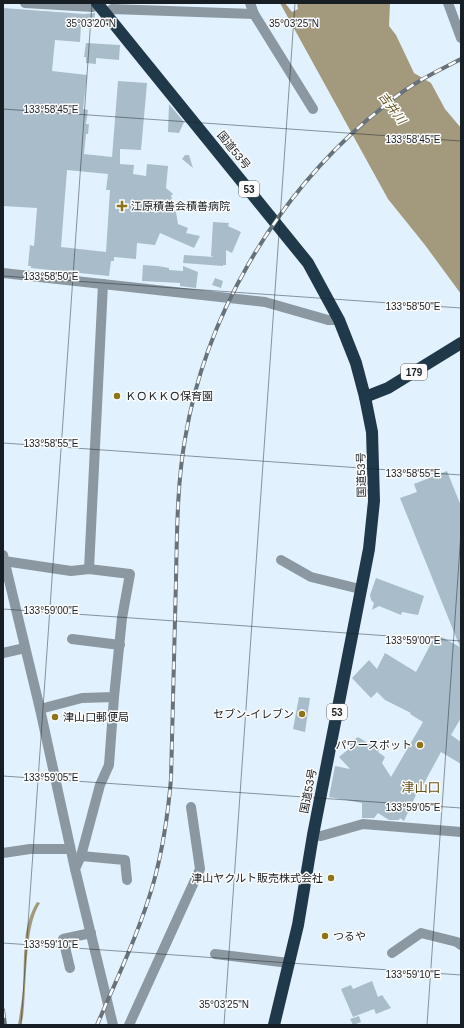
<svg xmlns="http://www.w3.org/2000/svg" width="464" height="1028" font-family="Helvetica,'Noto Sans JP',sans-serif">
<rect width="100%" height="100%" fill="#e1f2fe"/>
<g fill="#a3997c">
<path d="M280,3H285L292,12L298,9L297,3H390L389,26L396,35L414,73L431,83L445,109L461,128V294L425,245L388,199Z"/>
<path d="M37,902L40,903C24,927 27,986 23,1017L21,1025H18C20,1013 22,1001 23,989C25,960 21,927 37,902Z"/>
</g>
<g fill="#a8bcca" fill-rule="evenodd">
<path d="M3,8L84,14L95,13L94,25L81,24L80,42L55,40L52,71L87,75L83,109L88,110L86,124H89L88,134H86L84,154L112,157L118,81L147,83L141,150L120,149V164L134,165L133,174L146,176L147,164L168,166L166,188L173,194L171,196L175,206L178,224L188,228L186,233L200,236L194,248L160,233L155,245L137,243L136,259L114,257V261H111L109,276L31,268V266H28L30,245L34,246L37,208L3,206ZM67,170L108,174L106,190H110L106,252L61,247Z"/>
<path d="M86,43L120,45L119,60L96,58V64L86,63V57H84Z"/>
<path d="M169,104L184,122L179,133L168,132Z"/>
<path d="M185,155H189L193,168L182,159Z"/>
<path d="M213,222L229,223L228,226L241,232L232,253L226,250V265H223V266L183,263L184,255L214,257L211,256Z"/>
<path d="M143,265L158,266L169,268V270L183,271V266L198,272L196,288L180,286V283L142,281Z"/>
<path d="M215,278L223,281L221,288L212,285Z"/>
<path d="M447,471L461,506V718L451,735L461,742V764L441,752L422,787L420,786L404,821L400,818L399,820H389L378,813L374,818H362V803L329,797L335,766L350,769L339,757L351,747L349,744L358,737L379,750L378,752L385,757L382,763L391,777L423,722L410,714L411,713L385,700L377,692L371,698L352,678L369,660L377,669L385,653L416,672L436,634L460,647L400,498L417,492L414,484Z"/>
<path d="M376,578L424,596L418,615L402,612L401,615L379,606L372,610L374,603L371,600L370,595Z"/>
<path d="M299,697L310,698L305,732L293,729Z"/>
<path d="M372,981L378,997L382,995L391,1008L376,1014L374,1009L353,1017L341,989L351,985L353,989Z"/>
<path d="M359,1016L361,1022L353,1025L350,1019Z"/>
</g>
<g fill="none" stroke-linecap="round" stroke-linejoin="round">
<g stroke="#8c98a1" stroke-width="10">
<path d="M25,3L93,7L98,4"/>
<path d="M250,3L254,14L313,109"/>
<path d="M448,3L461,38"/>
<path d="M106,14L112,9L254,14"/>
<path d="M3,273L265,302L328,320H339"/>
<path d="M3,555L40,709L75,869L113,1025"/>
<path d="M281,560L311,577L360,589"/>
<path d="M4,561L71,571L89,569L130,574L122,618L114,697L82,698L40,709"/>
<path d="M89,569L103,284"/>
<path d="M72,639L120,645"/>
<path d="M3,653L25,648"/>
<path d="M313,835L321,836L363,824L461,832"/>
<path d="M3,853L30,849H70"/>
<path d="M81,856L125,860L127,880"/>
<path d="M75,869L81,856L100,785L109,765L114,697"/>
<path d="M392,953L421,933L457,942L461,945"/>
<path d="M215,954L289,963"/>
<path d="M70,968L63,939L91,933"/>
<path d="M129,1025L200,869L191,807"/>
</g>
<g stroke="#20394a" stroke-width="12">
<path d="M97,3L308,263L339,320L356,363L365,397L372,432L374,501L369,549L313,835L298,925L274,1025"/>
<path d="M365,397L388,388L461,343"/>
</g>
<g stroke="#67727a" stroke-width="4">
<g id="rail">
<path d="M3,1010L5,1025"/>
<path d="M97,1025C117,978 140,931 154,881C163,848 168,814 171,779C173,713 174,646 176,580C177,532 177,485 185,439C205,317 274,200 367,120C381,109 395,96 410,87C426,76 444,68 461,59"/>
</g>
</g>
<use href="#rail" stroke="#fcfcfc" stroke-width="2.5" stroke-dasharray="8" stroke-linecap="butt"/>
</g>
<path fill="none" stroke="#181f24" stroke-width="1" stroke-opacity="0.45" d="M3,109L461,141M3,276L461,308M3,443L461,475M3,609L461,641M3,776L461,808M3,943L461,975M21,1025L92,3M224,1025L295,3M427,1025L461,532"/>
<g fill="#8d7418" stroke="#fcfcfc" stroke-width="1.5">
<path d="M120 200h4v4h4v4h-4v4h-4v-4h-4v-4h4z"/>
<circle cx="117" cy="396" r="4"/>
<circle cx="302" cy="714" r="4"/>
<circle cx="55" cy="717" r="4"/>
<circle cx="420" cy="745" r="4"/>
<circle cx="331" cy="878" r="4"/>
<circle cx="325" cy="936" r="4"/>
</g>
<g text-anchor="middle" stroke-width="3" stroke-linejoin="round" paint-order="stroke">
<g fill="#fcfcfc" stroke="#5c6165" stroke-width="1">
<rect x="239" y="181" width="20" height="16" rx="3"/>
<rect x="401" y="364" width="26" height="16" rx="3"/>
<rect x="327" y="704" width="20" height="16" rx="3"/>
</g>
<g font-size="10" font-weight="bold" fill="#181f24">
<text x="249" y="193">53</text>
<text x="414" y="376">179</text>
<text x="337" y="716">53</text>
</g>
<g font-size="11" fill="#181f24" stroke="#fcfcfc">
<text transform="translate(234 150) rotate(51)" y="4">国道53号</text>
<text transform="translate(361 475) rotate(-91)" y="4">国道53号</text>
<text transform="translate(308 791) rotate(-79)" y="4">国道53号</text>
</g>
<g font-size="11" fill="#181f24" stroke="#fcfcfc" text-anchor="start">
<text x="131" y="210">江原積善会積善病院</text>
<text x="125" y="400">ＫＯＫＫＯ保育園</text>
<text x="294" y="718" text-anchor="end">セブン-イレブン</text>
<text x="63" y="721">津山口郵便局</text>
<text x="412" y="749" text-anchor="end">パワースポット</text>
<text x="323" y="882" text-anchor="end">津山ヤクルト販売株式会社</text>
<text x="333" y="940">つるや</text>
</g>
<g font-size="12" font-style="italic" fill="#645420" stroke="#fcfcfc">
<text transform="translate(392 108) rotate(53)" y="4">吉井川</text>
</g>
<g font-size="13" fill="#655417" stroke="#fcfcfc">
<text x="421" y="792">津山口</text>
</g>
</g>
<g font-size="10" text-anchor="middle" fill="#181f24" stroke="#fcfcfc" stroke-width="3" stroke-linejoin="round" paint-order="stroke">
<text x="91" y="27">35°03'20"N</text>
<text x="294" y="27">35°03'25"N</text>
<text x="51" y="113">133°58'45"E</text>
<text x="413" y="143">133°58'45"E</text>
<text x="51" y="280">133°58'50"E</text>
<text x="413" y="310">133°58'50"E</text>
<text x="51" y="447">133°58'55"E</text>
<text x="413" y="477">133°58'55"E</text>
<text x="51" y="614">133°59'00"E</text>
<text x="413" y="644">133°59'00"E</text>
<text x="51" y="781">133°59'05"E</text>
<text x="413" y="811">133°59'05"E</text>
<text x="51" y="948">133°59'10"E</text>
<text x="413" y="978">133°59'10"E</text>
<text x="224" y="1008">35°03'25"N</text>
</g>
<rect width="464" height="1028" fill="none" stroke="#181f24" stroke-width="8"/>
</svg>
